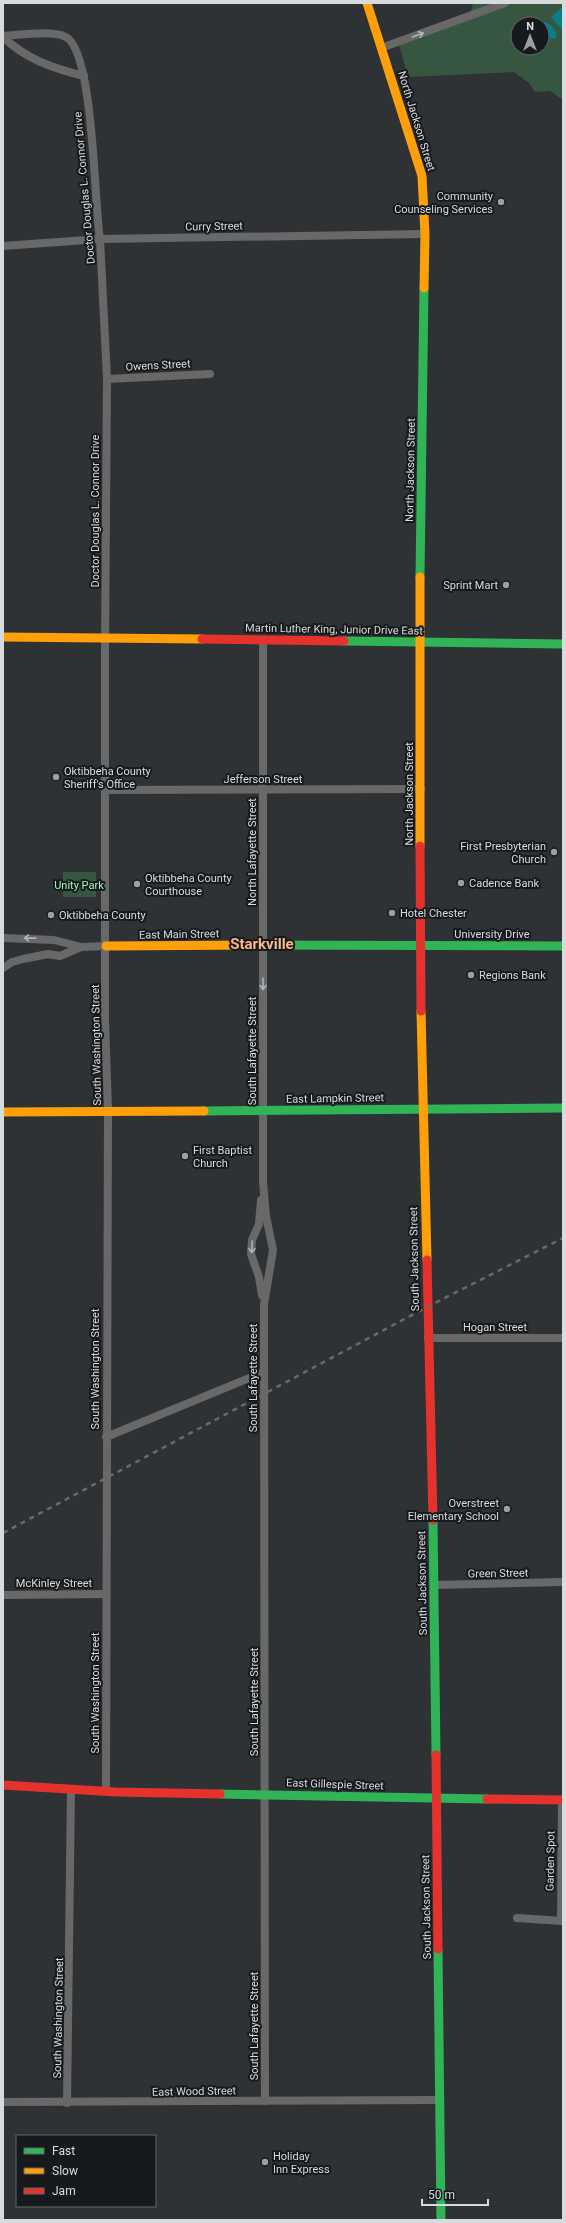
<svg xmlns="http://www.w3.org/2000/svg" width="566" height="2223" font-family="Roboto,sans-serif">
<rect width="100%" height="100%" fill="#2f3235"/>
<g fill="#375642" fill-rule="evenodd">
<path d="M473,3H563V100L550,91L535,92L529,83L514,72L408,77L399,45L469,20ZM518,24H542V48H518Z"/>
<rect x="63" y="872" width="33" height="25"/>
</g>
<g fill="#058086">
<path d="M563,7V31L551,17Z"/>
<path d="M544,22C551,24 558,31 556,38L551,39L542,28Z"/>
</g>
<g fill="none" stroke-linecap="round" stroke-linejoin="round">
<g stroke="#696869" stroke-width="8">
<path d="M3,36C20,35 52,30 66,37C94,52 94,204 100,239L107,379L105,650V1020L108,1111L106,1791"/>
<path d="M3,37C26,59 52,68 84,76"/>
<path d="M381,48L505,3"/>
<path d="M3,246L100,239L425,234"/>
<path d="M107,379L210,374"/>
<path d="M263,640V1182L266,1216L273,1250L264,1304L265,2101"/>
<path d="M105,790L421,789"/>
<path d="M3,938L54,940L81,947L106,946"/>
<path d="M3,968L12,962L23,959L48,954L60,956L81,947"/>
<path d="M261,1200L259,1224L252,1240L251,1254L259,1277L262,1295"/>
<path d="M428,1338H563"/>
<path d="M106,1437L264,1372"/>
<path d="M434,1585L563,1582"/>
<path d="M3,1595L106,1594"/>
<path d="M517,1918L563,1921"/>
<path d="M561,1921L562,1800"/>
<path d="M3,2102L440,2100"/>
<path d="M67,2103L71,1789"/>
</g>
<g stroke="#30b455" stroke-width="9">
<path d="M420,577L424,288"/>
<path d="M344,641L563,644"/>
<path d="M258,945L563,946"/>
<path d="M204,1111L563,1108"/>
<path d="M433,1520L436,1755"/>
<path d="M220,1794L487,1799"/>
<path d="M438,1949L441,2220"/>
</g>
<g stroke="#ff9f0a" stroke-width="9">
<path d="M367,3L422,176L425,234L424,288"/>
<path d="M420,577V846"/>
<path d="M3,637L202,639"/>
<path d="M106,946L258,945"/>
<path d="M421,1011L427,1260"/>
<path d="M3,1112L204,1111"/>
</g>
<g stroke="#e5322d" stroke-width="9">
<path d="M202,639L344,641"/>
<path d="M420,846L421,1011"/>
<path d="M427,1260L433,1520"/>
<path d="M436,1755L438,1949"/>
<path d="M3,1785L116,1792L220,1794"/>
<path d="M487,1799L563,1800"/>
</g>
<path stroke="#6a6a6b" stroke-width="2.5" stroke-dasharray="5 5" stroke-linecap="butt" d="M3,1533L427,1307L563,1238"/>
</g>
<defs><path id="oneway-shaft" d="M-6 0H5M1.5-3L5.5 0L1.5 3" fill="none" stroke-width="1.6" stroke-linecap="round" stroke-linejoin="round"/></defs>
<g stroke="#b1b3b5">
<use href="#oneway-shaft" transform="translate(418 35) rotate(-20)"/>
<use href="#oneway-shaft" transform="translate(30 938) rotate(-178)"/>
<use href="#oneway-shaft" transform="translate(263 984) rotate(89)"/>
<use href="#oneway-shaft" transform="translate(252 1247) rotate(93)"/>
</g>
<g fill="#9da0a3" stroke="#171a1c" stroke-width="1.5">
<circle cx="501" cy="202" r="4"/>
<circle cx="506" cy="585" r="4"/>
<circle cx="56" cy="777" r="4"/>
<circle cx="554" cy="852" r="4"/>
<circle cx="461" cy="883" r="4"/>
<circle cx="137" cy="884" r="4"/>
<circle cx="392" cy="913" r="4"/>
<circle cx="51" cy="915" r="4"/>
<circle cx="471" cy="975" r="4"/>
<circle cx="185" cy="1156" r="4"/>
<circle cx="507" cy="1509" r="4"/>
<circle cx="265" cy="2162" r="4"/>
</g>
<g text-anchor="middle" stroke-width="4" stroke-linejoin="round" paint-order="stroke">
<g font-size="11" fill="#d8dbde" stroke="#171a1c">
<text transform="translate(417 121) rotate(73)" y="4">North Jackson Street</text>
<text transform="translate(84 188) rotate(-95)" y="4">Doctor Douglas L. Connor Drive</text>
<text transform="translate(214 226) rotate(-1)" y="4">Curry Street</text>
<text transform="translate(158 365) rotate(-3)" y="4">Owens Street</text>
<text transform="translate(410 470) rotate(-89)" y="4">North Jackson Street</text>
<text transform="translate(95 511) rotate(-90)" y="4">Doctor Douglas L. Connor Drive</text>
<text transform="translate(334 629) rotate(1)" y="4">Martin Luther King, Junior Drive East</text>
<text x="263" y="783">Jefferson Street</text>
<text transform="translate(409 794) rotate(-90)" y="4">North Jackson Street</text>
<text transform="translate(252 852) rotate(-90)" y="4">North Lafayette Street</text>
<text transform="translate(179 934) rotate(-1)" y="4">East Main Street</text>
<text x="492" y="938">University Drive</text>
<text transform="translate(96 1045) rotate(-91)" y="4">South Washington Street</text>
<text transform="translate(252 1051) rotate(-90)" y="4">South Lafayette Street</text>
<text transform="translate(335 1098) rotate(-1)" y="4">East Lampkin Street</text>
<text transform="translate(414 1259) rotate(-91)" y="4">South Jackson Street</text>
<text x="495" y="1331">Hogan Street</text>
<text transform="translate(95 1369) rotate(-90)" y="4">South Washington Street</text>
<text transform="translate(253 1378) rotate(-90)" y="4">South Lafayette Street</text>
<text transform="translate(498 1573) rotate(-1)" y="4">Green Street</text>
<text x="54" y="1587">McKinley Street</text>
<text transform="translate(422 1583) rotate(-91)" y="4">South Jackson Street</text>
<text transform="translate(95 1693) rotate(-90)" y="4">South Washington Street</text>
<text transform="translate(254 1702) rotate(-90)" y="4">South Lafayette Street</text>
<text transform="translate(335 1784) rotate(2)" y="4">East Gillespie Street</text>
<text transform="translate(550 1861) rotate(-89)" y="4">Garden Spot</text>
<text transform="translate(426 1907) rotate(-91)" y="4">South Jackson Street</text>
<text transform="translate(58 2018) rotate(-89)" y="4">South Washington Street</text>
<text transform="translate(254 2026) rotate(-90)" y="4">South Lafayette Street</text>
<text transform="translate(194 2091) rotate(-1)" y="4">East Wood Street</text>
</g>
<g font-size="11" fill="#d8dbde" stroke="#171a1c" text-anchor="start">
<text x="493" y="200" text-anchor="end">Community<tspan x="493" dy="13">Counseling Services</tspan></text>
<text x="498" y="589" text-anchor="end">Sprint Mart</text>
<text x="64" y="775">Oktibbeha County<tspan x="64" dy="13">Sheriff's Office</tspan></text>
<text x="546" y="850" text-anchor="end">First Presbyterian<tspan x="546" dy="13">Church</tspan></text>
<text x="145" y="882">Oktibbeha County<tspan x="145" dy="13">Courthouse</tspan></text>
<text x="469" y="887">Cadence Bank</text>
<text x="400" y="917">Hotel Chester</text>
<text x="59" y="919">Oktibbeha County</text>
<text x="479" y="979">Regions Bank</text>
<text x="193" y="1154">First Baptist<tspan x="193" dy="13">Church</tspan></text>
<text x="499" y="1507" text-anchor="end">Overstreet<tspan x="499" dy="13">Elementary School</tspan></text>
<text x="273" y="2160">Holiday<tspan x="273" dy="13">Inn Express</tspan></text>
</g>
<g font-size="11" fill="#99f8b8" stroke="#171a1c">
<text x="79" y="889">Unity Park</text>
</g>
<g font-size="15" font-weight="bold" fill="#fcb68a" stroke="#171a1c">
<text x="262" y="949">Starkville</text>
</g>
</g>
<rect width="566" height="2223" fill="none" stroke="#d8dbde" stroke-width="8"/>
<rect x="16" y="2135" width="140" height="72" fill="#171a1c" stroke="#64676a"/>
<rect x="24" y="2148" width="20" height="6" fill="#30b455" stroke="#64676a"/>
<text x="52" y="2155" font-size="12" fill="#d8dbde">Fast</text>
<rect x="24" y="2168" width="20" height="6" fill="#ff9f0a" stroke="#64676a"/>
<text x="52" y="2175" font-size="12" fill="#d8dbde">Slow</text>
<rect x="24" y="2188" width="20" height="6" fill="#e5322d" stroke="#64676a"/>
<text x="52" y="2195" font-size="12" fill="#d8dbde">Jam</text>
<g transform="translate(530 36)"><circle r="19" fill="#171a1c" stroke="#64676a"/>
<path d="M0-3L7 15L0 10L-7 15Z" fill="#9da0a3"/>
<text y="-6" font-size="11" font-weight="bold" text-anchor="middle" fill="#d8dbde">N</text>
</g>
<path d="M422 2199v6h66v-6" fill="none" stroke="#d8dbde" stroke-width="2"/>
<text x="428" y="2199" font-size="12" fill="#d8dbde" stroke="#171a1c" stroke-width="3" paint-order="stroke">50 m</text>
</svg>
